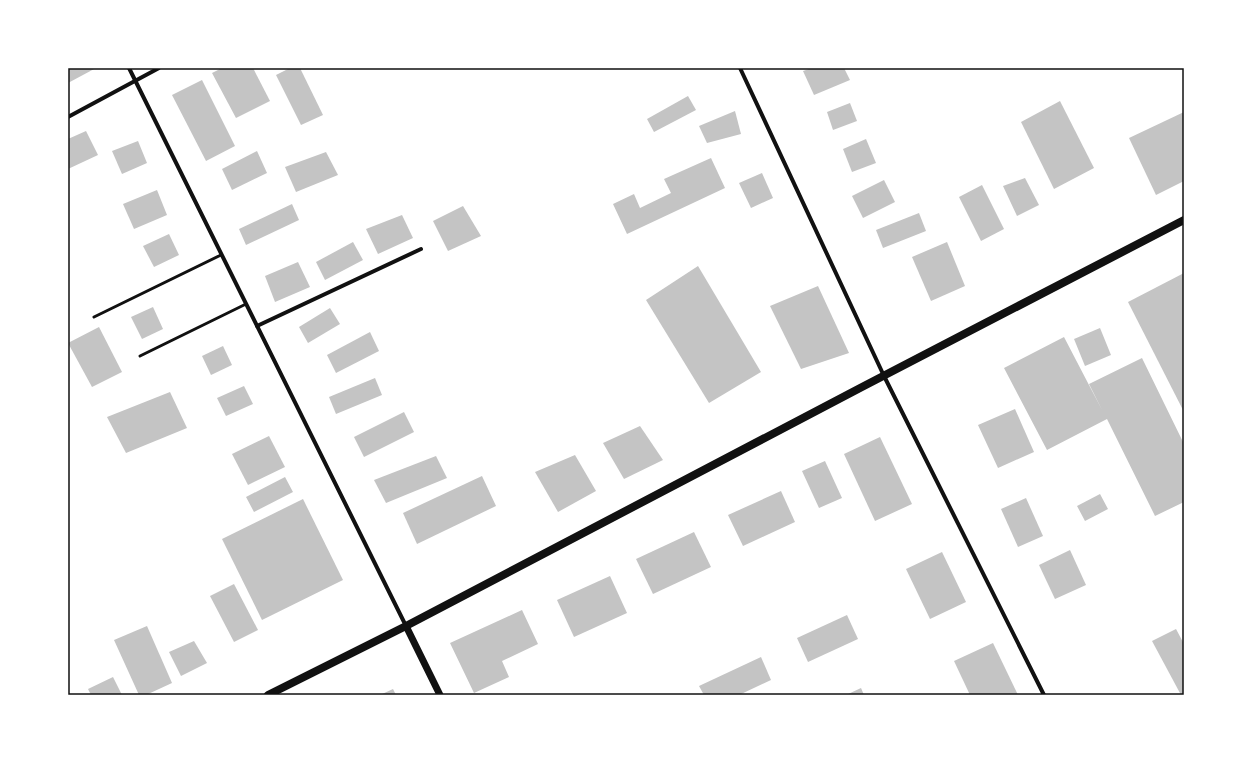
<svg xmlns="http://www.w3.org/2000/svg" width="1252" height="763" font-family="'Playfair Display',serif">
<rect width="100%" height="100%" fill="#fff"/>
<g fill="#c4c4c4">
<path d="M68,68H96L68,83Z"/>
<path d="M222,68H253L270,101L236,118L212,73Z"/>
<path d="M290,68H300L323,115L301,125L276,75Z"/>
<path d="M812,68H844L850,80L814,95L803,71Z"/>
<path d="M202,80L235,146L206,161L172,95Z"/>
<path d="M688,96L696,110L654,132L647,119Z"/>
<path d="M1060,101L1094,168L1054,189L1021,122Z"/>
<path d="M850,103L857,121L833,130L827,112Z"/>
<path d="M735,111L741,134L707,143L699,126Z"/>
<path d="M1184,112V181L1156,195L1129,138Z"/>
<path d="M86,131L98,155L68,169V139Z"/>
<path d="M866,139L876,163L852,172L843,149Z"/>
<path d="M138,141L147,163L122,174L112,151Z"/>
<path d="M257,151L267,173L232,190L222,169Z"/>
<path d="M326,152L338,175L296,192L285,167Z"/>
<path d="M711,158L725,188L627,234L613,204L634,194L640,208L671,193L664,179Z"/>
<path d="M762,173L773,198L751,208L739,183Z"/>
<path d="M1025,178L1039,205L1017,216L1003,186Z"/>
<path d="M884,180L895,202L863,218L852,196Z"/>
<path d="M982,185L1004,229L981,241L959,197Z"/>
<path d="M157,190L167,215L134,229L123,204Z"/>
<path d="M292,204L299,220L246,245L239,229Z"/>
<path d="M463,206L481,236L448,251L433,221Z"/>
<path d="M919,213L926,231L883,248L876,230Z"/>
<path d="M402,215L413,238L378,254L366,229Z"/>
<path d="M169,234L179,255L154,267L143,246Z"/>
<path d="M353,242L363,260L325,280L316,262Z"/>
<path d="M947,242L965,286L931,301L912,257Z"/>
<path d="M298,262L310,287L275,302L265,276Z"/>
<path d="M698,266L761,372L709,403L646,300Z"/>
<path d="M1184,273V412L1128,302Z"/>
<path d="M818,286L849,353L801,369L770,306Z"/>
<path d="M153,307L163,329L142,339L131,317Z"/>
<path d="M330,308L340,324L308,343L299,327Z"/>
<path d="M99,327L122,372L92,387L68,343Z"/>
<path d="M1100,328L1111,355L1085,366L1074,339Z"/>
<path d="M370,332L379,351L336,373L327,355Z"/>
<path d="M1064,337L1102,410L1089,384L1142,358L1184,444V502L1155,516L1107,419L1047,450L1004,368Z"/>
<path d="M223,346L232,365L211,375L202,356Z"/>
<path d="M375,378L382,395L336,414L329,397Z"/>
<path d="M244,386L253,404L226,416L217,398Z"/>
<path d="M170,392L187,428L126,453L107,417Z"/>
<path d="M1015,409L1034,452L998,468L978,425Z"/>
<path d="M404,412L414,432L364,457L354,437Z"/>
<path d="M640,426L663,460L624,479L603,443Z"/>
<path d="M269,436L285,467L248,485L232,454Z"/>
<path d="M880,437L912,504L875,521L844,454Z"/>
<path d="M575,455L596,491L558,512L535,472Z"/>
<path d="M436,456L447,478L386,503L374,480Z"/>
<path d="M825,461L842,498L819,508L802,471Z"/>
<path d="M482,476L496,506L417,544L403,513Z"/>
<path d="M285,477L293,492L254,512L246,497Z"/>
<path d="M781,491L795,522L743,546L728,515Z"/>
<path d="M1100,494L1108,509L1085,521L1077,506Z"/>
<path d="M1026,498L1043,536L1018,547L1001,509Z"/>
<path d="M303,499L343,580L262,620L222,539Z"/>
<path d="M694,532L711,567L653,594L636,559Z"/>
<path d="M1070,550L1086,585L1055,599L1039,565Z"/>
<path d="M942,552L966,602L930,619L906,569Z"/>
<path d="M610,576L627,613L574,637L557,600Z"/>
<path d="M234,584L258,630L234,642L210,596Z"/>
<path d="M522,610L538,644L502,661L509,677L474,693L450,643Z"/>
<path d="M847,615L858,639L808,662L797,638Z"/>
<path d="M147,626L172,683L146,695H139L114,640Z"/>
<path d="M1176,629L1184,644V695H1181L1152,641Z"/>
<path d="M194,641L207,663L181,676L169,652Z"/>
<path d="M993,643L1018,695H970L954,661Z"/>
<path d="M761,657L771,680L739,695H704L699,686Z"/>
<path d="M113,677L122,695H91L88,689Z"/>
<path d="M861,688L864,695H846Z"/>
<path d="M393,689L396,695H380Z"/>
</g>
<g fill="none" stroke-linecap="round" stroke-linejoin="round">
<g stroke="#111" stroke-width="3">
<path d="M94,317L221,255"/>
<path d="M140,356L246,304"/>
</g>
<g stroke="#111" stroke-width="4">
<path d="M129,68L406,626"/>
<path d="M740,68L884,376L1044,695"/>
<path d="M68,117L159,68"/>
<path d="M257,326L421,249"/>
</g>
<path stroke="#111" stroke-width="7" d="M406,626L440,695"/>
<path stroke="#111" stroke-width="8" d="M268,695L406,626L862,387L1184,220"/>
</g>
<rect width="1252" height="763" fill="none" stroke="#ffffff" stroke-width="138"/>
<rect x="69" y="69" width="1114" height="625" fill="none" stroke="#111" stroke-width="1.5"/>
</svg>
